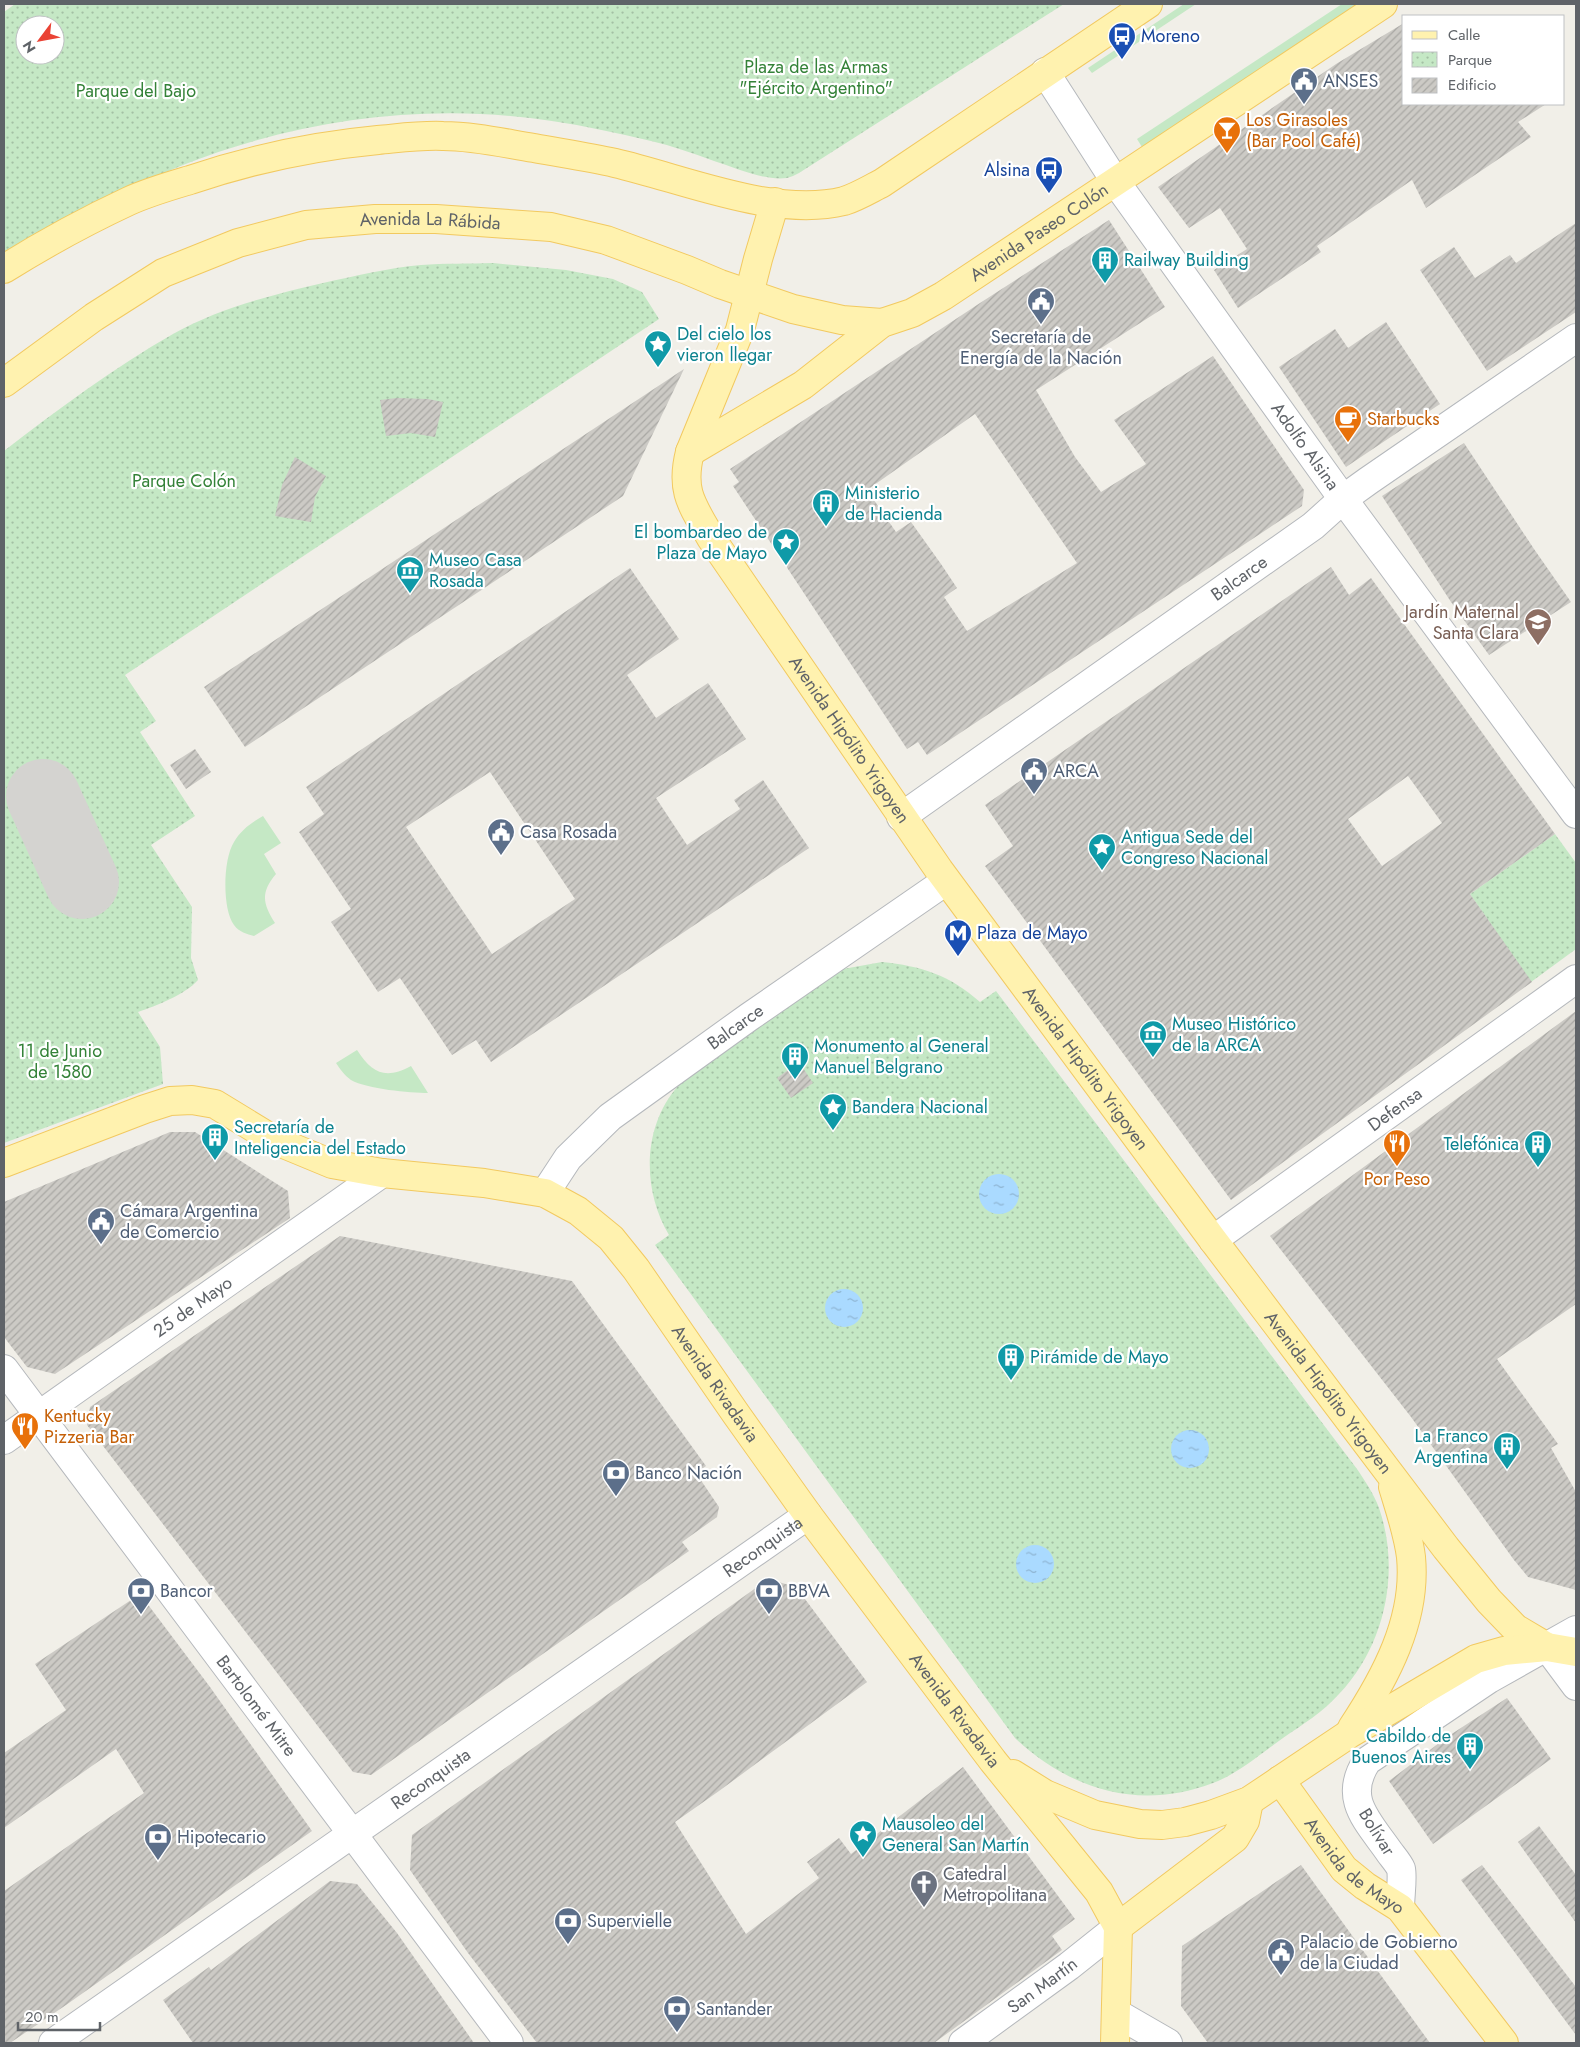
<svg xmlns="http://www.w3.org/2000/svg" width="1580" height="2047" font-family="Jost,sans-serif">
<defs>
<pattern id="park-dots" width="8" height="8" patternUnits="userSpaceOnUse" patternTransform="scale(1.25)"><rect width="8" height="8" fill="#c5e8c5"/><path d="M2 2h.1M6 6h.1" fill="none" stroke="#a3c0a4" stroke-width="1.8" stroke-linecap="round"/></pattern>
<pattern id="water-ripples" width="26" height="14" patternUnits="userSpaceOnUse" patternTransform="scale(1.25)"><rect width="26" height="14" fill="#aadaff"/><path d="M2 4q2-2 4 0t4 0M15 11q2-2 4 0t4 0" fill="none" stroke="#8eb4d2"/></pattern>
<pattern id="building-hatch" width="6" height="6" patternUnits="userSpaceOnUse" patternTransform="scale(1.25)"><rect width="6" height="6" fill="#cccac5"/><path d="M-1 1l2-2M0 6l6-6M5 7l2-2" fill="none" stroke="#a9a8a4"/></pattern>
</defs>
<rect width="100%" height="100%" fill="#f1efe8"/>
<g fill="#c5e8c5">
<path d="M1184,4H1196L1092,73L1088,68Z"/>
<path d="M1342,4H1358L1142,147L1137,139Z"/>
<path d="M263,816L281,843L264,854L276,874C260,893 263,904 275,923L254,936C247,934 239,932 234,925C222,909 223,859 234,842C241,830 251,823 263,816Z"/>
<path d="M357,1050C372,1073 385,1080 411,1066L428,1093C410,1093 367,1089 351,1080C345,1076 340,1069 336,1063Z"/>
</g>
<g fill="url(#park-dots)" fill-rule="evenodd">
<path d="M15,4H1064L799,173C795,175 791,177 787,178C763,181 737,168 714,161C693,153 672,146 651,141C618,133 585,126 552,121C428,102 299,119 183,165C121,189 62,223 4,256V12ZM25,25H55V55H25Z"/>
<path d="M493,263L566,270L613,279L642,292L659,319L125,675L156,721L140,732L195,816L151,845L192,907L191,958L198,980C186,994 156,1006 138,1012L160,1047L163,1084L4,1143V451C57,410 115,367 173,334C219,308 272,295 323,283C355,276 388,268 421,265C444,263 469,264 493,263Z"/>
<path d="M1555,834L1576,863V949L1531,982L1470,894Z"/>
<path d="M882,962C921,966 950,975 980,1002L996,991L1357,1469C1365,1481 1374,1494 1379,1508C1401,1571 1385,1646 1339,1694C1323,1712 1302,1725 1283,1738C1260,1754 1239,1773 1213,1783C1139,1811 1071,1790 1015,1738L655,1245L669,1235C642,1190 642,1127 678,1086C683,1080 690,1075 696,1070L822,979L843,969Z"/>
</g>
<g fill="url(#water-ripples)">
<circle cx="999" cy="1194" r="20"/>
<circle cx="844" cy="1308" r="19"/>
<circle cx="1190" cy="1449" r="19"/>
<circle cx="1035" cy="1564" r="19"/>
</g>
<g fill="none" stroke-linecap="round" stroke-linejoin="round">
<path stroke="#d4d3d0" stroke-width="74" d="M43,796L82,882"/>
</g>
<g fill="url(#building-hatch)" fill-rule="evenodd">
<path d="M1404,23V104H1546L1518,122L1531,137L1426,208L1412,180L1317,246L1321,252L1238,308L1214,270L1247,249L1220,208L1189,228L1158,187L1336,64Z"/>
<path d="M1109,220L1165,307L1036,390L1075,457L1101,492L1146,464L1114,420L1213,356L1304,490L1302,506L927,755L918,742L907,749L733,486L739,482L730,469L980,303ZM975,414L1077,563L967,631L944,597L957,588L941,564L911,522L896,532L867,490Z"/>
<path d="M1576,223V312L1487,371L1420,270L1454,247L1475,278L1510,255L1516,263Z"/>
<path d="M1386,322L1440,404L1346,467L1279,367L1335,329L1348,348Z"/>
<path d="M684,369L623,496L245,747L204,687Z"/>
<path d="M397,398L428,399L443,402L435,437L411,433L386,436L380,400Z"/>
<path d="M1464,443L1534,549L1571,602L1489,655L1451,602L1382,496Z"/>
<path d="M295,457L326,476L315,497L311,522L275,516L282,485Z"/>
<path d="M1331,567L1349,595L1371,578L1555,834L1470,894L1532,982L1231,1200L985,866L1013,846L985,805ZM1408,776L1442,823L1382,866L1348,819Z"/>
<path d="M630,568L679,639L627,675L656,718L708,683L746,739L656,798L687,845L740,809L734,800L763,780L809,848L491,1062L476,1040L452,1055L400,978L378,992L331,922L351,909L299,832L324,814L306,787ZM490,772L575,899L492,954L406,827Z"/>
<path d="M195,749L211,772L186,789L170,765Z"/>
<path d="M1576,1011V1304L1497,1359L1558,1444L1551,1448L1576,1492V1590L1528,1577L1514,1560L1411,1417L1270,1236Z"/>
<path d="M799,1062L813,1083L791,1098L777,1078Z"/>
<path d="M170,1132H195L288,1191L290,1218L55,1374L27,1367L4,1337V1202Z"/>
<path d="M340,1236L572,1281L706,1466L696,1473L719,1507L717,1517L682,1542L689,1551L371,1775L353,1772L87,1425L90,1407Z"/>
<path d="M768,1579L796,1587L867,1682L719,1791L675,1822L746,1934L819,1878L807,1862L839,1838L851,1854L963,1767L1075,1919L1052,1936L1062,1950L934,2043H537L468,1953L410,1870L412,1835Z"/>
<path d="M140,1594L210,1687L312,1831L66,2005L10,2043H4V1891L144,1793L116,1749L4,1828V1753L66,1710L35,1664Z"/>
<path d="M1507,1698L1551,1759L1433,1844L1389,1781L1447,1737Z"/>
<path d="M1539,1826L1576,1875V1923L1518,1842Z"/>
<path d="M1301,1865L1430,2043H1208L1181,2006L1182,1946Z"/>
<path d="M1482,1865L1576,1987V2035L1461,1880Z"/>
<path d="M330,1881L357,1884L397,1933L474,2043H193L163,2000L209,1967L211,1970Z"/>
</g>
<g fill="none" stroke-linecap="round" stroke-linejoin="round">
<g stroke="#b5b8bc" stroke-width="30">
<g id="minor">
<path id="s1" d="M1045,72L1115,181L1343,499L1576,814"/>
<path id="s2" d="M901,817L1313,526L1343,499L1368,481L1576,338"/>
<path id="s3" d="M545,1193L568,1158L610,1117L749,1017L946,881"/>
<path id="s4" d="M1213,1240L1576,979"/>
<path id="s5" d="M4,1369L509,2043"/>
<path id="s6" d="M4,1440L382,1173"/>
<path d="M1547,1647L1576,1686"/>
<path d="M1400,1908C1400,1897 1403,1878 1401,1869C1399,1864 1393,1857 1390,1853C1368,1821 1342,1799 1367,1761L1489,1679L1576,1630"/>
<path d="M1116,2013L1168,2043"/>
<path id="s7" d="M53,2043L808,1515"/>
<path id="s8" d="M963,2043L1069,1966L1118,1927"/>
</g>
</g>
<g stroke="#f2c960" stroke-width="30">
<g id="major">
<path id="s9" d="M775,202L758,259L740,330L690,452C680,491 692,505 711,538L939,870L1213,1240L1446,1548L1489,1601L1515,1628L1547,1647"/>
<path d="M4,269C44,244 86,221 129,201C149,192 170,186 190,180C252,159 314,146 378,140C400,138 421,135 443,136C473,136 503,143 534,148C561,153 588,157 615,163C684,179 774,218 844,201C857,197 870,189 882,183L1148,4"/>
<path id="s10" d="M4,383L94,317L163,273L238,243L306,225L375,219H436L551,227L606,240L687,270L720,284L793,309L842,320L882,323"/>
<path id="s11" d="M690,452L803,385L882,323L912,313L943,296L1383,4"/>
<path id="s12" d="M4,1163L145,1109L170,1101L192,1100L215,1104L274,1140L332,1164L382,1173L484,1183L545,1193L578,1211L611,1238L636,1269L736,1414L808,1515L993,1761L1099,1892L1118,1927"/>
<path d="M1352,1728C1385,1678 1417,1620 1411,1557C1408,1533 1400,1510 1393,1487"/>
<path d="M1013,1774L1045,1794L1095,1815L1140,1824L1162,1825L1185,1822L1211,1815L1249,1801L1349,1734L1476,1659L1504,1651L1547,1647L1576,1652"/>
<path id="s13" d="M1280,1780L1344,1869L1365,1886L1400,1908L1504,2043"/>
<path d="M1118,1927L1235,1838L1245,1821L1249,1801"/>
<path d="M1115,2043L1118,1927"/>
</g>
</g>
<use href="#minor" stroke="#fff" stroke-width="28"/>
<use href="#major" stroke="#fff2af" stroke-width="28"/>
</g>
<defs>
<g id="bus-pin" transform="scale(1.4375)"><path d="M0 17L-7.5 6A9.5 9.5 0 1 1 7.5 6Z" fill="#1a4fb4" stroke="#fff"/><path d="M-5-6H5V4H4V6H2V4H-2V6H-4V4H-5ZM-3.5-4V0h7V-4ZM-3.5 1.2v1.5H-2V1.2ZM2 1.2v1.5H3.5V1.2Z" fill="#fff"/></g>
<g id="civic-pin" transform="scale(1.4375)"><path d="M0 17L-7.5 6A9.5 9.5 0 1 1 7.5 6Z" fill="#5c6f8a" stroke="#fff"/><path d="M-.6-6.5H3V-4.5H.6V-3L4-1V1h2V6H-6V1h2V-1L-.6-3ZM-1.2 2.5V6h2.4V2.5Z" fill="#fff"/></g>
<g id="bar-pin" transform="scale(1.4375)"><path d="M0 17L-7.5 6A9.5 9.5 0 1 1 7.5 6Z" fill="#e8710a" stroke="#fff"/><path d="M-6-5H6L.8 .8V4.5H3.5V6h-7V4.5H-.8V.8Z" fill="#fff"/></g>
<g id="building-pin" transform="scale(1.4375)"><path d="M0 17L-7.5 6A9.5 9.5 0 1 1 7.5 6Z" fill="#0f9aa8" stroke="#fff"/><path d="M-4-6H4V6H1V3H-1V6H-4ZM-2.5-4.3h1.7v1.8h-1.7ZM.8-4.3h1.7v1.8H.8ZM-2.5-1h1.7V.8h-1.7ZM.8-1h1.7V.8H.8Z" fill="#fff"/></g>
<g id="sight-pin" transform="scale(1.4375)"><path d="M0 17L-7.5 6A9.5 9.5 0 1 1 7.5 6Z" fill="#0f9aa8" stroke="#fff"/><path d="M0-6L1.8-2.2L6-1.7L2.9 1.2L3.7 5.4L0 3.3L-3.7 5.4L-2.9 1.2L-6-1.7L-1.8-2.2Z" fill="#fff"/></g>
<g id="cafe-pin" transform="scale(1.4375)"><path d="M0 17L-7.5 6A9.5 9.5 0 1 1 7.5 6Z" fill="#e8710a" stroke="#fff"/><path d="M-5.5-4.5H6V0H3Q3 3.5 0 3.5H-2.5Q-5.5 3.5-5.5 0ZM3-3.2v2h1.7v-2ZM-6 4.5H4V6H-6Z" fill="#fff"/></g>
<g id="museum-pin" transform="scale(1.4375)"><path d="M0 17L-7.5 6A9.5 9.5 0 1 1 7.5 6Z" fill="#0f9aa8" stroke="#fff"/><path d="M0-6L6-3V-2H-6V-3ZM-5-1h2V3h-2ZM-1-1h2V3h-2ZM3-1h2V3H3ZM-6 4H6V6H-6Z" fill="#fff"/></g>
<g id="school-pin" transform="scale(1.4375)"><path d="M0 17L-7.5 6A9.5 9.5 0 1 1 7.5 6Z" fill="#8d6e63" stroke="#fff"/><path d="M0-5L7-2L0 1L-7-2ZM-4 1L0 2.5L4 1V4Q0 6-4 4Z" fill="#fff"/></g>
<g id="metro-pin" transform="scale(1.4375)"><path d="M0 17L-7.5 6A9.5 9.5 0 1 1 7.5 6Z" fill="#1a4fb4" stroke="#fff"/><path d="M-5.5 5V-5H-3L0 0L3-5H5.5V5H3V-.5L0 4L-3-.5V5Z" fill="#fff"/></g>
<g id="restaurant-pin" transform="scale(1.4375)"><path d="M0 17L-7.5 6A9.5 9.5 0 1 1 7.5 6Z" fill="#e8710a" stroke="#fff"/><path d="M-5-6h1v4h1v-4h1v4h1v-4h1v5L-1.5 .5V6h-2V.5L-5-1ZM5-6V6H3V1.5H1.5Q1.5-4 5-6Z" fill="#fff"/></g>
<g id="bank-pin" transform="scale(1.4375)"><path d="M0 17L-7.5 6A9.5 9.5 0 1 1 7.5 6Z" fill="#5c6f8a" stroke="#fff"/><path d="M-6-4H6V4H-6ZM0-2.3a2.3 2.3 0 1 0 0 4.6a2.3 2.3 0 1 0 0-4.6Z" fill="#fff"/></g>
<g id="church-pin" transform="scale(1.4375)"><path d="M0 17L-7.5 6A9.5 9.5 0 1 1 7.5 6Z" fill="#6b7280" stroke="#fff"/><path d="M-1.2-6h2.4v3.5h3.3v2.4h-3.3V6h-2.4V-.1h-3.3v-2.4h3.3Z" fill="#fff"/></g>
</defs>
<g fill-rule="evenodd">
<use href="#bus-pin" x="1122" y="36"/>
<use href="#civic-pin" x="1304" y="81"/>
<use href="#bar-pin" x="1227" y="130"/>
<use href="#bus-pin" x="1049" y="170"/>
<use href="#building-pin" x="1105" y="260"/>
<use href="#civic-pin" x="1041" y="301"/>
<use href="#sight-pin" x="658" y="344"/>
<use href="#cafe-pin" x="1348" y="419"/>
<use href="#building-pin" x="826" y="503"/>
<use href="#sight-pin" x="786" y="542"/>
<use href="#museum-pin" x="410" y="570"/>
<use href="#school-pin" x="1538" y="622"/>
<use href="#civic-pin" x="1034" y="771"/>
<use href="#civic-pin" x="501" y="832"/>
<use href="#sight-pin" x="1102" y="847"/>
<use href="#metro-pin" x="958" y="933"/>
<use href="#museum-pin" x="1153" y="1034"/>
<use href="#building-pin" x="795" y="1056"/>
<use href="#sight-pin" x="833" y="1107"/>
<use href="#building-pin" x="215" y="1137"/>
<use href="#restaurant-pin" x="1397" y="1143"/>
<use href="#building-pin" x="1538" y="1144"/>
<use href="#civic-pin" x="101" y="1221"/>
<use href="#building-pin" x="1011" y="1357"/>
<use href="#restaurant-pin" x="25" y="1426"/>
<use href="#building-pin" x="1507" y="1446"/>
<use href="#bank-pin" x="616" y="1473"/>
<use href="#bank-pin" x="141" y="1591"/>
<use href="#bank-pin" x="769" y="1591"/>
<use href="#building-pin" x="1470" y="1746"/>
<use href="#sight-pin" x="863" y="1834"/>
<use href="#bank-pin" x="158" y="1837"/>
<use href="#church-pin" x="924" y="1884"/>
<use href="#bank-pin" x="568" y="1921"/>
<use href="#civic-pin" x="1281" y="1952"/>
<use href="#bank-pin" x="677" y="2009"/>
</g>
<g text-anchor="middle" stroke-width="4.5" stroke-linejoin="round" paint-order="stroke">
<g font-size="18" fill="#164399" stroke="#fff" text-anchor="start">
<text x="1141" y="42">Moreno</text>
<text x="1030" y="176" text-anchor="end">Alsina</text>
<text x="977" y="939">Plaza de Mayo</text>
</g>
<g font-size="18" fill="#348238" stroke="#fff">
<text x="816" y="73">Plaza de las Armas<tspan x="816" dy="21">"Ejército Argentino"</tspan></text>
<text x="136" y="97">Parque del Bajo</text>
<text x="184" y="487">Parque Colón</text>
<text x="60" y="1057">11 de Junio<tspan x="60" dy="21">de 1580</tspan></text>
</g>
<g font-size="18" fill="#4e5e75" stroke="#fff" text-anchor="start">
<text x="1323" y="87">ANSES</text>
<text x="1041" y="343" text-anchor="middle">Secretaría de<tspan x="1041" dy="21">Energía de la Nación</tspan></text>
<text x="1053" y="777">ARCA</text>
<text x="520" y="838">Casa Rosada</text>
<text x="120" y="1217">Cámara Argentina<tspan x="120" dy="21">de Comercio</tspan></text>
<text x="635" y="1479">Banco Nación</text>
<text x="160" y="1597">Bancor</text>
<text x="788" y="1597">BBVA</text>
<text x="177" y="1843">Hipotecario</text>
<text x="587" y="1927">Supervielle</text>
<text x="1300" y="1948">Palacio de Gobierno<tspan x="1300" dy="21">de la Ciudad</tspan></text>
<text x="696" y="2015">Santander</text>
</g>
<g font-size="18" fill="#c56008" stroke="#fff" text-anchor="start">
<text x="1246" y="126">Los Girasoles<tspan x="1246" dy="21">(Bar Pool Café)</tspan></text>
<text x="1367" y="425">Starbucks</text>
<text x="1397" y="1185" text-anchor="middle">Por Peso</text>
<text x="44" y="1422">Kentucky<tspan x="44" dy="21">Pizzeria Bar</tspan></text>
</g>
<g font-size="18" fill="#5f6368" stroke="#fff">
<text dy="6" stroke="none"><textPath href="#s10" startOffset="469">Avenida La Rábida</textPath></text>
<text dy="6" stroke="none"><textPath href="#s11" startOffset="414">Avenida Paseo Colón</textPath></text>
<text dy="6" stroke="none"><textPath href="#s1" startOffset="456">Adolfo Alsina</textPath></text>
<text dy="6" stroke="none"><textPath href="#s2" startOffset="414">Balcarce</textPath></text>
<text dy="6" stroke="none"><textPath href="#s9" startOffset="601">Avenida Hipólito Yrigoyen</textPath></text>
<text dy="6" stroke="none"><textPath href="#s3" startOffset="255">Balcarce</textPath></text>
<text dy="6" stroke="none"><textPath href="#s9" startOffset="1006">Avenida Hipólito Yrigoyen</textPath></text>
<text dy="6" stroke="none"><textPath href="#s4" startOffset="224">Defensa</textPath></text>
<text dy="6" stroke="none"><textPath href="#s6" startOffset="231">25 de Mayo</textPath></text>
<text dy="6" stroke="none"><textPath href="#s12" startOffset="829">Avenida Rivadavia</textPath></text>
<text dy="6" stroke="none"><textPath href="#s9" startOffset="1411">Avenida Hipólito Yrigoyen</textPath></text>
<text dy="6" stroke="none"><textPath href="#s7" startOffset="866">Reconquista</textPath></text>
<text dy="6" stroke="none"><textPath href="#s5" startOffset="421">Bartolomé Mitre</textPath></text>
<text dy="6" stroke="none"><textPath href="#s12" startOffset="1234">Avenida Rivadavia</textPath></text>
<text dy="6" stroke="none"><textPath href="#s7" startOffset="461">Reconquista</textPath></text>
<text transform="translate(1377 1832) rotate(58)" y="6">Bolívar</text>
<text dy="6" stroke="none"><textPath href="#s13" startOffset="115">Avenida de Mayo</textPath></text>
<text dy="6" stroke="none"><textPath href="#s8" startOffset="98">San Martín</textPath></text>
</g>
<g font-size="18" fill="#0d838f" stroke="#fff" text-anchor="start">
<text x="1124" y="266">Railway Building</text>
<text x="677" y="340">Del cielo los<tspan x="677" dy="21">vieron llegar</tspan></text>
<text x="845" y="499">Ministerio<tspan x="845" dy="21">de Hacienda</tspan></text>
<text x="767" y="538" text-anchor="end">El bombardeo de<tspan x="767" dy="21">Plaza de Mayo</tspan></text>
<text x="429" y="566">Museo Casa<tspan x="429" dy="21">Rosada</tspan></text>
<text x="1121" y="843">Antigua Sede del<tspan x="1121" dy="21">Congreso Nacional</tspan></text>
<text x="1172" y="1030">Museo Histórico<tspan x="1172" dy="21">de la ARCA</tspan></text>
<text x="814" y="1052">Monumento al General<tspan x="814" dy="21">Manuel Belgrano</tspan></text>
<text x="852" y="1113">Bandera Nacional</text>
<text x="234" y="1133">Secretaría de<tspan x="234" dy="21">Inteligencia del Estado</tspan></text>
<text x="1519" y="1150" text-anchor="end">Telefónica</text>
<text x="1030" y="1363">Pirámide de Mayo</text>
<text x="1488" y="1442" text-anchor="end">La Franco<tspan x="1488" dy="21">Argentina</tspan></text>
<text x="1451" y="1742" text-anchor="end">Cabildo de<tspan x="1451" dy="21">Buenos Aires</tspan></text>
<text x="882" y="1830">Mausoleo del<tspan x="882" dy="21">General San Martín</tspan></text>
</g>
<g font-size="18" fill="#785e54" stroke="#fff" text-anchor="end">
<text x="1519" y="618">Jardín Maternal<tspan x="1519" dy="21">Santa Clara</tspan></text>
</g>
<g font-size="18" fill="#5b616d" stroke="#fff" text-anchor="start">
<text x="943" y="1880">Catedral<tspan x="943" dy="21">Metropolitana</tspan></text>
</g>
</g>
<rect width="1580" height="2047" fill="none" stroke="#5f6368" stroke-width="10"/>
<rect x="1402" y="15" width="162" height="90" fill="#ffffff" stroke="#bfc1c3"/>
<rect x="1412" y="31" width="25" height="8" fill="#fff2af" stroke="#bfc1c3"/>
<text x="1448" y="40" font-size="15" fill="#5f6368">Calle</text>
<rect x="1412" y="52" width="25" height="15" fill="url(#park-dots)" stroke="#bfc1c3"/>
<text x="1448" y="65" font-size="15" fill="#5f6368">Parque</text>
<rect x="1412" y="78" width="25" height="15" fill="url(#building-hatch)" stroke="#bfc1c3"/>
<text x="1448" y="90" font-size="15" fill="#5f6368">Edificio</text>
<g transform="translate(40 40) rotate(238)"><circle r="24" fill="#ffffff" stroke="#bfc1c3"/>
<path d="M0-4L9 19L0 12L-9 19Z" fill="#ea4335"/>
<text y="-8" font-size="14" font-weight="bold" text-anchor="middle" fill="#5f6368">N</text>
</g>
<path d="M18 2022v8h82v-8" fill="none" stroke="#5f6368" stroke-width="2.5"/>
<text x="25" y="2022" font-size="15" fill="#5f6368" stroke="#ffffff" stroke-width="4" paint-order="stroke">20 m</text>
</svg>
